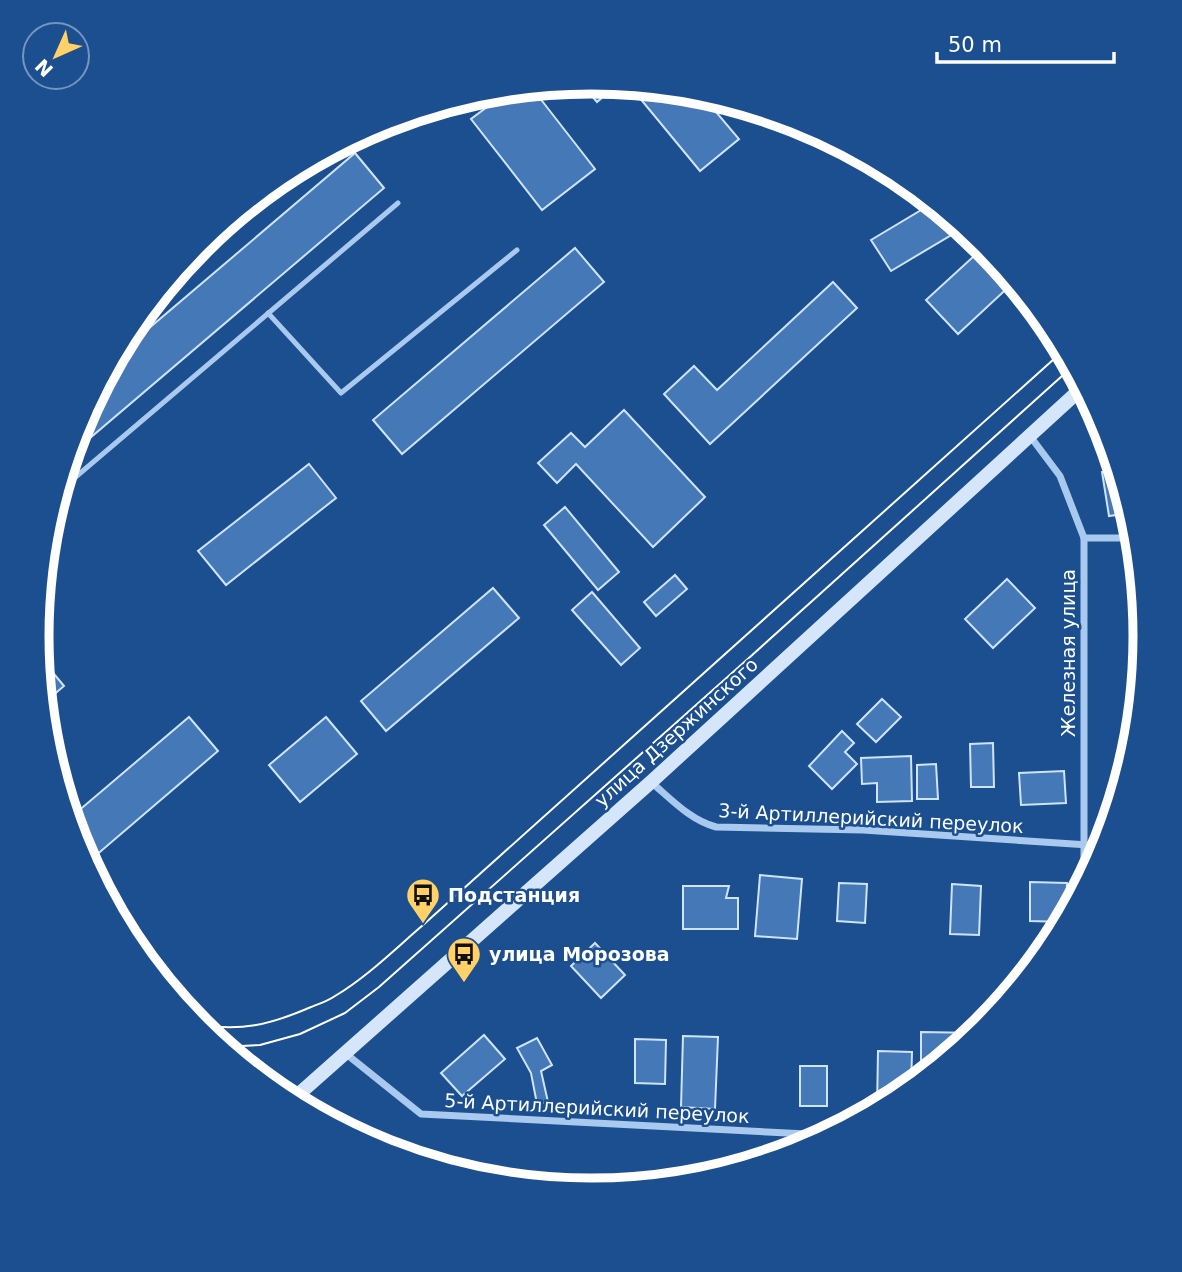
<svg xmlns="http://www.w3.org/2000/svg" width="1182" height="1272" font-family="'DejaVu Sans',sans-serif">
<rect width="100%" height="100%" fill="#1b4f8f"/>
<g fill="#4478b7" stroke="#cfe3fa" stroke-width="2">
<path d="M591,82L618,84L597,102L581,83Z"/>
<path d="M629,85L700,93L739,139L700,171Z"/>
<path d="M532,88L595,169L542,210L471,119L491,104L482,93L508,90L510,93L515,89Z"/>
<path d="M355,153L384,188L70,455L79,424L114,358Z"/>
<path d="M933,203L963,228L891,271L871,240Z"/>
<path d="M985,246L1014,282L958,334L926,300Z"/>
<path d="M575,248L604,282L402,454L373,420Z"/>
<path d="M833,282L857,308L710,444L664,394L694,366L717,390Z"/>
<path d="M624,410L705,497L653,547L576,464L557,483L538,463L571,433L585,447Z"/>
<path d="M309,464L336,498L226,585L198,551Z"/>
<path d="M1117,469L1130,513L1109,516L1102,472Z"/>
<path d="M565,507L619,572L598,590L544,525Z"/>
<path d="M675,575L687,589L656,616L644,602Z"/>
<path d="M1007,579L1035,608L993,648L965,619Z"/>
<path d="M493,588L519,618L386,731L361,701Z"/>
<path d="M592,592L640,648L621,665L572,610Z"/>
<path d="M39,656L64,686L43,704Z"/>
<path d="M882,699L901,717L876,742L857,724Z"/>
<path d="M189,717L218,751L87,863L79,848L70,818Z"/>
<path d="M326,717L357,754L300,802L269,765Z"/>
<path d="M842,731L854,743L845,752L857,764L832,789L809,766Z"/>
<path d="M993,743L994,787H971L970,744Z"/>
<path d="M911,756L912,801L877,802V783L862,784L861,758Z"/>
<path d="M936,764L938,799H917V765Z"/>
<path d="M1064,771L1066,803L1021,805L1019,773Z"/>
<path d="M760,875L802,879L797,939L755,936Z"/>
<path d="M1030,882L1067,883L1066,917L1064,922L1030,921Z"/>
<path d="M839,883L867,884L865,923L837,921Z"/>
<path d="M952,884L981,886L979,935L950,934Z"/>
<path d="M683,886H729L726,898H738V929H683Z"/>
<path d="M595,943L625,975L601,998L571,966Z"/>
<path d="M921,1032L977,1033L921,1079Z"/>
<path d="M484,1035L505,1059L462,1096L441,1073Z"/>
<path d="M683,1036L718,1037L715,1109L681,1107Z"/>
<path d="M537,1038L552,1065L541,1071L548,1102L537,1104L531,1073L517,1048Z"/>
<path d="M635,1039L666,1040L665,1084L635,1083Z"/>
<path d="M878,1051L912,1052L911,1087L899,1097L877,1109Z"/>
<rect x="800" y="1066" width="27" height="40"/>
<path d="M606,1175L639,1176V1186L605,1189Z"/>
<path d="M537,1176L567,1177V1188L537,1185Z"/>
</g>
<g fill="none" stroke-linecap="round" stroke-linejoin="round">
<g stroke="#a9c9ee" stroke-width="5">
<path d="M268,313L341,393L517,250"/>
<path d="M58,492L398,203"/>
</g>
<g stroke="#a9c9ee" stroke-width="7">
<path d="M1030,436L1060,476L1084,538V884"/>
<path d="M1084,538H1136"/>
<path d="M651,782C671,799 690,820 716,827L863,830L1104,846"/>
<path d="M345,1053L421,1114L827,1135"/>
</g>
<path stroke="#d6e6fa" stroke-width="14" d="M291,1101L651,782L1083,387"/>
<g stroke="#fff" stroke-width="2">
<path d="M196,1024C240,1032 270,1025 311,1007C319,1004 328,1001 335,996C367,977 395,949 423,925L1064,350"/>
<path d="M222,1047L260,1045L300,1034L345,1013L379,987L750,657L1072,367"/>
</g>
</g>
<defs>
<g id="bus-pin" transform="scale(1.75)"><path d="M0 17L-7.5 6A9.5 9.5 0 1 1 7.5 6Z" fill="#ffd166" stroke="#1b4f8f"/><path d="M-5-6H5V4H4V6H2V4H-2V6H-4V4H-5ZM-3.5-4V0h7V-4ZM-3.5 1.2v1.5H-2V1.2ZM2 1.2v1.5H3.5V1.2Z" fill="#111"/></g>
</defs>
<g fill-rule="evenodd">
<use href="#bus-pin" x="423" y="895"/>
<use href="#bus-pin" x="464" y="954"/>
</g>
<g text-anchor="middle" stroke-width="5" stroke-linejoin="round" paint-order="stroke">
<g font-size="19" fill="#fff" stroke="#1b4f8f">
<text transform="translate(1068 653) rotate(-90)" y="7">Железная улица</text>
<text transform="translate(676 732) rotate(-42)" y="7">улица Дзержинского</text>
<text transform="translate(871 818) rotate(3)" y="7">3-й Артиллерийский переулок</text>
<text transform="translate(597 1108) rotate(3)" y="7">5-й Артиллерийский переулок</text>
</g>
<g font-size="19" font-weight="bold" fill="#fff" stroke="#1b4f8f" text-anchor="start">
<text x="448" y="902">Подстанция</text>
<text x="489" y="961">улица Морозова</text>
</g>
</g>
<path d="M0 0H1182V1272H0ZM49 636a542 542 0 1 1 1084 0a542 542 0 1 1-1084 0Z" fill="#1b4f8f" fill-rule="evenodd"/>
<path fill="none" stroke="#fff" stroke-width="9" d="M49 636a542 542 0 1 1 1084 0a542 542 0 1 1-1084 0Z"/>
<g transform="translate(56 56) rotate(225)"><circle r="33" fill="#1b4f8f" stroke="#7695bc" stroke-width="2"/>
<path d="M0-5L12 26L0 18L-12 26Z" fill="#ffd166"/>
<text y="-10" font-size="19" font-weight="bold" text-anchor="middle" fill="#ffffff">N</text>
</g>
<path d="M937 52v10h177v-10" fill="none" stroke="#ffffff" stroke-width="3.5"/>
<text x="948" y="52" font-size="21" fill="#ffffff" stroke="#1b4f8f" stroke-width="5" paint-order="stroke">50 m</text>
</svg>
